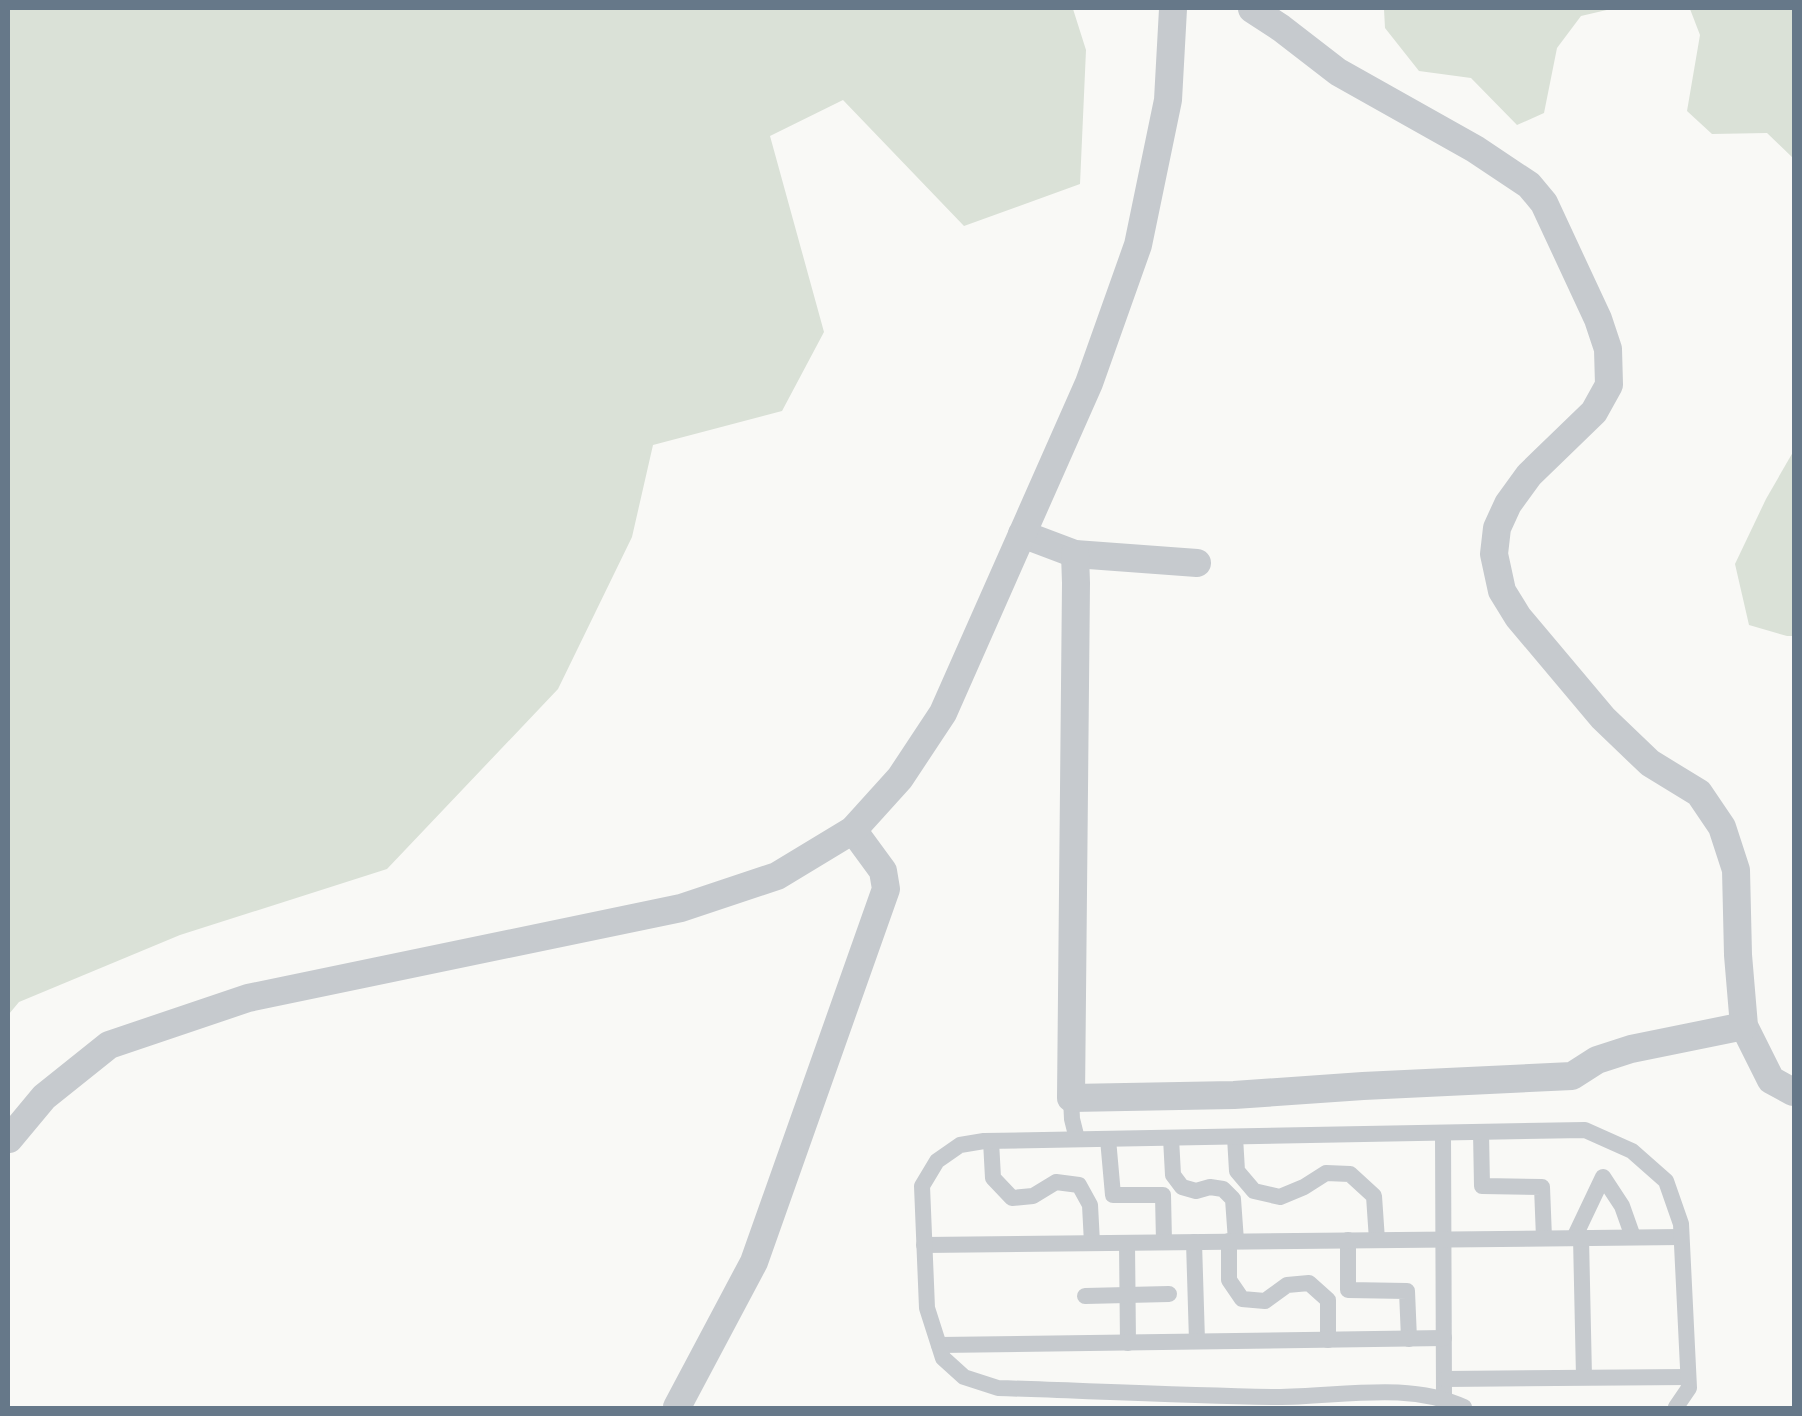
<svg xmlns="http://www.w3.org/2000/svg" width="1802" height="1416" font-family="Commissioner,sans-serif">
<rect width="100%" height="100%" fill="#f9f9f6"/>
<g fill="#dae1d7">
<path d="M9,9H1073L1086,50L1080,184L964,226L843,100L770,136L824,332L782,411L653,445L632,537L558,689L387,869L180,935L19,1002L9,1014Z"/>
<path d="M1384,9H1611L1581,16L1557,48L1544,113L1517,125L1471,78L1419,71L1385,28Z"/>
<path d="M1690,9H1793V158L1767,133L1712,134L1687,111L1700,35Z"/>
<path d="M1793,452V636H1787L1749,625L1735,564L1766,499Z"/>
</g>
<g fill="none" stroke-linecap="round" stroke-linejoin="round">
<g stroke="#c6cace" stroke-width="16">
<path d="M1071,1098L1072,1119L1077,1139"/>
<path d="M1481,1132L1482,1186L1542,1187L1544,1238"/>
<path d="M1443,1133L1444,1398"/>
<path d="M1235,1137L1237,1171L1254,1191L1280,1197L1304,1187L1326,1173L1350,1174L1374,1196L1377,1240"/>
<path d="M1171,1138L1173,1175L1182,1187L1196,1191L1210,1187L1223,1189L1233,1199L1236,1241"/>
<path d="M1108,1139L1113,1195H1163L1164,1242"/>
<path d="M991,1141L993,1178L1012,1198L1033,1196L1056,1182L1079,1185L1090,1205L1092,1243"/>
<path d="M1581,1237L1584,1377"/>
<path d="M1574,1238L1603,1177L1622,1206L1633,1237"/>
<path d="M1348,1240V1290L1407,1291L1409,1339"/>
<path d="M1229,1241V1280L1242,1299L1265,1301L1287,1285L1309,1283L1328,1300V1340"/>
<path d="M1194,1242L1197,1341"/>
<path d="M1127,1243L1128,1343"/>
<path d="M924,1245L1681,1237"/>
<path d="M1085,1296L1169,1294"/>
<path d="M939,1345L1444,1338"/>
<path d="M1445,1379L1688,1377"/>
<path d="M1464,1407C1404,1380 1336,1398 1272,1397C1181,1395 1089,1391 998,1388L964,1377L943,1358L927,1308L922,1186L937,1161L960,1145L984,1141L1585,1130L1632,1151L1666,1181L1681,1224L1689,1388L1676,1407"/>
</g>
<g stroke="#c6cace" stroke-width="28">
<path d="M1252,9L1281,28L1338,72L1475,149L1529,185L1544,203L1598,319L1608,349L1609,385L1594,412L1529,475L1508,504L1497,528L1494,554L1502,591L1518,617L1603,718L1650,763L1699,793L1722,827L1736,870L1738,955L1744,1026L1771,1080L1793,1092"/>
<path d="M1022,534L1075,554L1197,563"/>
<path d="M1075,554L1076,583L1071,1098L1234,1095L1363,1086L1572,1076L1597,1060L1631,1049L1744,1026"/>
<path d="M677,1407L754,1262L886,889L883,871L853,830"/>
</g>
<path stroke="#c6cace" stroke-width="28" d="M9,1139L44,1097L109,1045L248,998L681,908L777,876L853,830L900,778L943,713L1089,383L1138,245L1168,100L1173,9"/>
</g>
<rect width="1802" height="1416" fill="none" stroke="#667889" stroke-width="20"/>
</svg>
